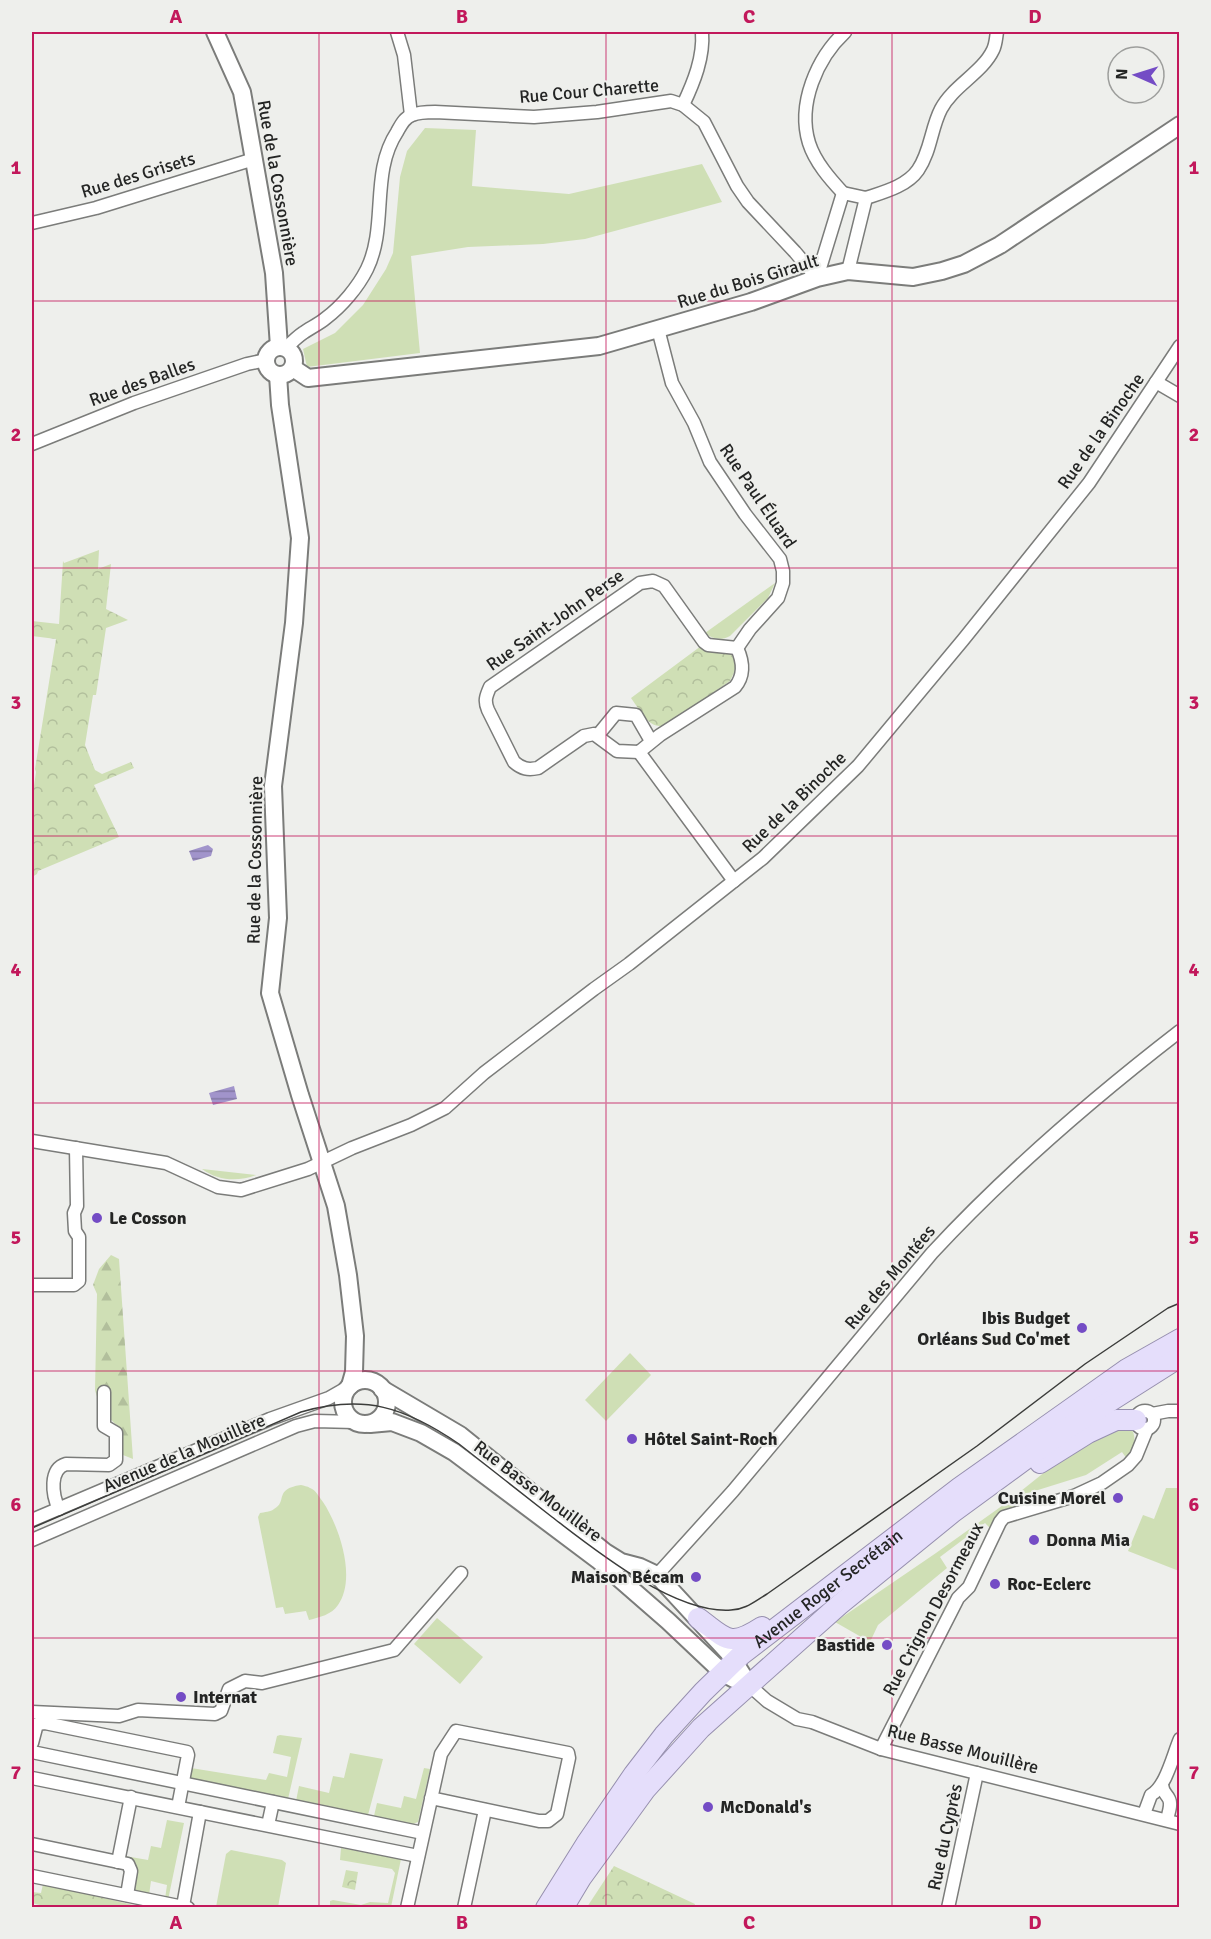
<svg xmlns="http://www.w3.org/2000/svg" width="1211" height="1939" font-family="Signika,sans-serif">
<defs>
<pattern id="forest-firs" width="22" height="20" patternUnits="userSpaceOnUse" patternTransform="scale(1.5)"><rect width="22" height="20" fill="#cfdfb5"/><path d="M5 1l3.5 6h-7zM16 11l3.5 6h-7z" fill="#b2bf9c"/></pattern>
<pattern id="park-crowns" width="20" height="18" patternUnits="userSpaceOnUse" patternTransform="scale(1.5)"><rect width="20" height="18" fill="#cfdfb5"/><path d="M2 6a3 3 0 1 1 6 0M12 15a3 3 0 1 1 6 0" fill="none" stroke="#b2bf9c"/></pattern>
<pattern id="water-rules" width="6" height="5" patternUnits="userSpaceOnUse" patternTransform="scale(1.5)"><rect width="6" height="5" fill="#a194cb"/><path d="M0 2.5h6" fill="none" stroke="#8379a5"/></pattern>
</defs>
<rect width="100%" height="100%" fill="#eeefec"/>
<g fill="#cfdfb5">
<path d="M425,128L476,130L472,186L569,194L702,164L722,202L585,239L543,244L468,247L411,256L420,353L307,367L303,349L335,333L363,305L386,269L393,253L400,177L407,151Z"/>
<path d="M775,583L768,598L730,636C721,641 712,639 705,633Z"/>
<path d="M202,1169L256,1175C238,1182 218,1181 202,1169Z"/>
<path d="M630,1353L651,1375L606,1421L585,1400Z"/>
<path d="M1130,1426C1138,1438 1134,1448 1127,1459L1122,1452L1086,1475L1022,1495L1024,1504L1000,1512L991,1529L985,1523L940,1557L947,1568L878,1625L870,1642L835,1622L936,1553L1006,1503L1056,1463L1107,1428Z"/>
<path d="M301,1485C304,1486 307,1486 310,1488C316,1490 319,1497 323,1502C339,1526 357,1578 338,1605C331,1615 320,1617 309,1620L306,1611L285,1614L283,1607L276,1608L258,1517L260,1513C264,1512 271,1512 274,1509C288,1502 273,1489 301,1485Z"/>
<path d="M1166,1488H1179V1571L1128,1551L1143,1515L1154,1519Z"/>
<path d="M437,1618L483,1657L460,1684L414,1644Z"/>
<path d="M280,1735L302,1738L288,1799L191,1780L189,1777L191,1768L266,1780L269,1773L287,1777L291,1757L273,1753L277,1736Z"/>
<path d="M350,1753L383,1759L368,1815L296,1801L299,1786L329,1793L333,1776L344,1778Z"/>
<path d="M424,1768L430,1769L418,1822L413,1824L374,1816L377,1803L401,1808L404,1796L416,1799Z"/>
<path d="M167,1820L184,1823L168,1900L165,1899L167,1885L151,1881L149,1895L137,1892L135,1890C137,1872 143,1866 125,1856L148,1860L151,1846L161,1848Z"/>
<path d="M341,1848L401,1859L391,1907H346L330,1905V1901L333,1900L361,1905L370,1902L388,1903L395,1873L392,1869L340,1860Z"/>
<path d="M231,1850L282,1860L286,1863L278,1907H216L226,1854Z"/>
</g>
<path fill="url(#forest-firs)" d="M111,1255L119,1259L133,1459L123,1455L118,1426C107,1418 98,1403 95,1390L97,1294L93,1285L99,1269Z"/>
<g fill="url(#park-crowns)">
<path d="M99,550L98,569L111,564L106,609L128,620L106,628L96,695H93L85,745L95,770L102,774L131,762L134,768L94,785L119,837L38,871L37,874L32,877V788L34,786L36,772L35,769L56,639L32,636V621L59,624L63,561L64,563Z"/>
<path d="M701,646L731,654C738,665 736,669 730,681L665,726C648,729 640,710 631,698Z"/>
<path d="M614,1866L695,1904L694,1908L587,1907Z"/>
<path d="M346,1870L358,1872L355,1890L342,1887Z"/>
<path d="M43,1884L142,1907L51,1908L32,1903V1892L41,1893Z"/>
</g>
<g fill="url(#water-rules)">
<path d="M208,845L213,849L211,856L193,861L189,851Z"/>
<path d="M234,1086L237,1099L213,1105L209,1093Z"/>
</g>
<g fill="none" stroke-linecap="round" stroke-linejoin="round">
<g stroke="#7b7c7a" stroke-width="15">
<g id="street">
<path d="M397,32L404,55L411,115"/>
<path d="M683,105C694,82 704,57 702,32"/>
<path d="M843,193C830,179 815,162 809,143C797,104 817,58 845,32"/>
<path d="M866,198C884,192 907,186 918,170C931,151 931,128 941,109C953,86 982,73 993,50C996,44 996,37 997,32"/>
<path d="M32,223L96,208L254,159"/>
<path d="M817,278L843,193L866,198L848,271"/>
<path d="M658,329L672,383L694,423L710,462L745,514L780,559L783,571V583L778,598L750,629L737,648"/>
<path d="M286,348C291,343 297,337 303,333C310,328 319,324 326,318C342,306 358,287 367,269C388,226 370,173 397,132C401,125 404,118 412,115C419,112 427,112 435,112L534,117L597,112L671,101L683,105L704,122L737,186L748,202L795,252L817,278"/>
<path d="M1156,382L1180,396"/>
<path d="M32,444L134,403L247,364L266,360"/>
<path d="M598,735L616,713L636,715L651,741"/>
<path d="M639,752L617,751L594,734L584,736L538,768C528,770 522,769 514,762L488,710C484,701 486,696 490,687L640,583L653,581L664,586L704,642L708,645L737,648"/>
<path d="M639,752L734,881"/>
<path d="M639,752L660,735L735,687C745,675 743,661 737,648"/>
<path d="M32,1141L166,1163L218,1187L241,1190L308,1169L352,1148L411,1125L445,1108L484,1073L594,989L629,964L763,858L858,766L963,640L1089,483L1180,346"/>
<path d="M32,1285H74L79,1281V1237L75,1231L74,1213L77,1206L76,1148"/>
<circle cx="1145" cy="1420" r="9"/>
<path d="M1152,1414L1168,1411H1180"/>
<path d="M59,1509C52,1495 49,1469 66,1464L109,1465L116,1460V1433L104,1426V1392"/>
<path d="M32,1520L270,1419L329,1398L350,1386"/>
<path d="M32,1540L296,1426L315,1421L355,1422"/>
<path d="M657,1575L733,1491L932,1253C1008,1171 1092,1099 1180,1031"/>
<path d="M749,1685L767,1701L797,1719L812,1722L881,1749L1180,1824"/>
<path d="M32,1712L119,1716L138,1710L215,1714L221,1711L229,1689L245,1681L262,1683L394,1650L461,1573"/>
<path d="M32,1743L37,1724L45,1723L187,1752L188,1755L178,1807"/>
<path d="M881,1749L958,1598L969,1587L1000,1522L1004,1517L1074,1496L1102,1483L1128,1465L1136,1456L1147,1429"/>
<path d="M32,1752L423,1833"/>
<path d="M32,1778L418,1856"/>
<path d="M1162,1785C1163,1793 1166,1793 1169,1799C1172,1805 1168,1814 1167,1820"/>
<path d="M1144,1814L1151,1795C1166,1787 1173,1755 1180,1739"/>
<path d="M268,1825L273,1802"/>
<path d="M32,1844L128,1864L131,1871L127,1895"/>
<path d="M118,1862L131,1797"/>
<path d="M32,1876L188,1908"/>
<path d="M183,1906L200,1812"/>
<path d="M407,1908L441,1754L456,1731L568,1753L569,1758L557,1814L548,1821H539L431,1798"/>
<path d="M464,1908L485,1810"/>
<path d="M948,1908L977,1773"/>
</g>
</g>
<g stroke="#7b7c7a" stroke-width="20">
<g id="secondary">
<path d="M215,32L242,92L274,273L279,347"/>
<circle cx="280" cy="361" r="14"/>
<path d="M293,368L308,378L599,346L751,302L817,278L848,271L913,277L942,271L964,264L1000,245L1180,125"/>
<path d="M278,375L280,405L300,538L294,623L273,786L278,918L270,993L300,1095L336,1206L348,1275L355,1336L354,1372L350,1386"/>
<circle cx="365" cy="1402" r="22"/>
<path d="M382,1389L460,1435L605,1552L621,1562L640,1567L657,1575L728,1652L749,1685"/>
<path d="M370,1424L392,1422L421,1433L454,1452L598,1560L668,1621L723,1673L734,1679"/>
</g>
</g>
<g stroke="#968fae" stroke-width="22">
<g id="primary">
<path d="M1040,1463L1088,1433L1116,1420H1136"/>
<path d="M698,1618C726,1638 728,1649 762,1627"/>
<path id="s1" d="M546,1908L586,1844L634,1774L664,1735L703,1692L741,1655L959,1488L1127,1369L1180,1339"/>
<path d="M563,1908L581,1878L645,1790L701,1728L839,1605L952,1513L1068,1428L1180,1357"/>
</g>
</g>
<use href="#street" stroke="#fff" stroke-width="12"/>
<use href="#secondary" stroke="#fff" stroke-width="16"/>
<use href="#primary" stroke="#e5defb" stroke-width="20"/>
<path stroke="#3c3d3b" stroke-width="1.5" d="M32,1528L301,1412C364,1394 405,1407 459,1444C490,1468 521,1493 552,1517C595,1550 674,1614 731,1610C745,1610 755,1601 767,1594L977,1446L1085,1364L1168,1308L1180,1303"/>
</g>
<path fill="none" stroke="#c2185b" stroke-width="1.5" stroke-opacity="0.55" d="M319,32V1908M606,32V1908M892,32V1908M32,301H1180M32,568H1180M32,836H1180M32,1103H1180M32,1371H1180M32,1638H1180"/>
<g fill="#744cc5" stroke="#eeefec" stroke-width="2">
<circle cx="97" cy="1218" r="6"/>
<circle cx="1082" cy="1328" r="6"/>
<circle cx="632" cy="1439" r="6"/>
<circle cx="1118" cy="1498" r="6"/>
<circle cx="1034" cy="1540" r="6"/>
<circle cx="696" cy="1577" r="6"/>
<circle cx="995" cy="1584" r="6"/>
<circle cx="887" cy="1645" r="6"/>
<circle cx="181" cy="1697" r="6"/>
<circle cx="708" cy="1807" r="6"/>
</g>
<g text-anchor="middle" stroke-width="4.5" stroke-linejoin="round" paint-order="stroke">
<g font-size="18" fill="#242524" stroke="#eeefec">
<text transform="translate(589 91) rotate(-5)" y="6">Rue Cour Charette</text>
<text transform="translate(138 175) rotate(-17)" y="6">Rue des Grisets</text>
<text transform="translate(278 183) rotate(80)" y="6">Rue de la Cossonnière</text>
<text transform="translate(748 281) rotate(-17)" y="6">Rue du Bois Girault</text>
<text transform="translate(142 382) rotate(-20)" y="6">Rue des Balles</text>
<text transform="translate(1101 431) rotate(-55)" y="6">Rue de la Binoche</text>
<text transform="translate(758 496) rotate(56)" y="6">Rue Paul Éluard</text>
<text transform="translate(555 620) rotate(-35)" y="6">Rue Saint-John Perse</text>
<text transform="translate(794 802) rotate(-44)" y="6">Rue de la Binoche</text>
<text transform="translate(255 860) rotate(-89)" y="6">Rue de la Cossonnière</text>
<text transform="translate(890 1277) rotate(-50)" y="6">Rue des Montées</text>
<text transform="translate(184 1453) rotate(-23)" y="6">Avenue de la Mouillère</text>
<text transform="translate(538 1491) rotate(37)" y="6">Rue Basse Mouillère</text>
<text dy="6" stroke="none"><textPath href="#s1" startOffset="430">Avenue Roger Secrétain</textPath></text>
<text transform="translate(933 1609) rotate(-62)" y="6">Rue Crignon Desormeaux</text>
<text transform="translate(963 1749) rotate(14)" y="6">Rue Basse Mouillère</text>
<text transform="translate(945 1837) rotate(-78)" y="6">Rue du Cyprès</text>
</g>
<g font-size="18" font-weight="bold" fill="#242524" stroke="#eeefec" text-anchor="start">
<text x="109" y="1224">Le Cosson</text>
<text x="1070" y="1324" text-anchor="end">Ibis Budget<tspan x="1070" dy="21">Orléans Sud Co'met</tspan></text>
<text x="644" y="1445">Hôtel Saint-Roch</text>
<text x="1106" y="1504" text-anchor="end">Cuisine Morel</text>
<text x="1046" y="1546">Donna Mia</text>
<text x="684" y="1583" text-anchor="end">Maison Bécam</text>
<text x="1007" y="1590">Roc-Eclerc</text>
<text x="875" y="1651" text-anchor="end">Bastide</text>
<text x="193" y="1703">Internat</text>
<text x="720" y="1813">McDonald's</text>
</g>
</g>
<rect width="1211" height="1939" fill="none" stroke="#eeefec" stroke-width="66"/>
<g transform="translate(1136 75) rotate(273)"><circle r="28" fill="#eeefec" stroke="#9d9e9c" stroke-width="1.5"/>
<path d="M0-4.5L10 22L0 15L-10 22Z" fill="#744cc5"/>
<text y="-9" font-size="16" font-weight="bold" text-anchor="middle" fill="#242524">N</text>
</g>
<rect x="33" y="33" width="1145" height="1873" fill="none" stroke="#c2185b" stroke-width="2"/>
<g font-size="20" text-anchor="middle" font-weight="bold" fill="#c2185b">
<text x="176" y="23">A</text>
<text x="462" y="23">B</text>
<text x="749" y="23">C</text>
<text x="1035" y="23">D</text>
<text x="16" y="174">1</text>
<text x="1194" y="174">1</text>
<text x="16" y="441">2</text>
<text x="1194" y="441">2</text>
<text x="16" y="709">3</text>
<text x="1194" y="709">3</text>
<text x="16" y="976">4</text>
<text x="1194" y="976">4</text>
<text x="16" y="1244">5</text>
<text x="1194" y="1244">5</text>
<text x="16" y="1511">6</text>
<text x="1194" y="1511">6</text>
<text x="16" y="1779">7</text>
<text x="1194" y="1779">7</text>
<text x="176" y="1929">A</text>
<text x="462" y="1929">B</text>
<text x="749" y="1929">C</text>
<text x="1035" y="1929">D</text>
</g>
</svg>
